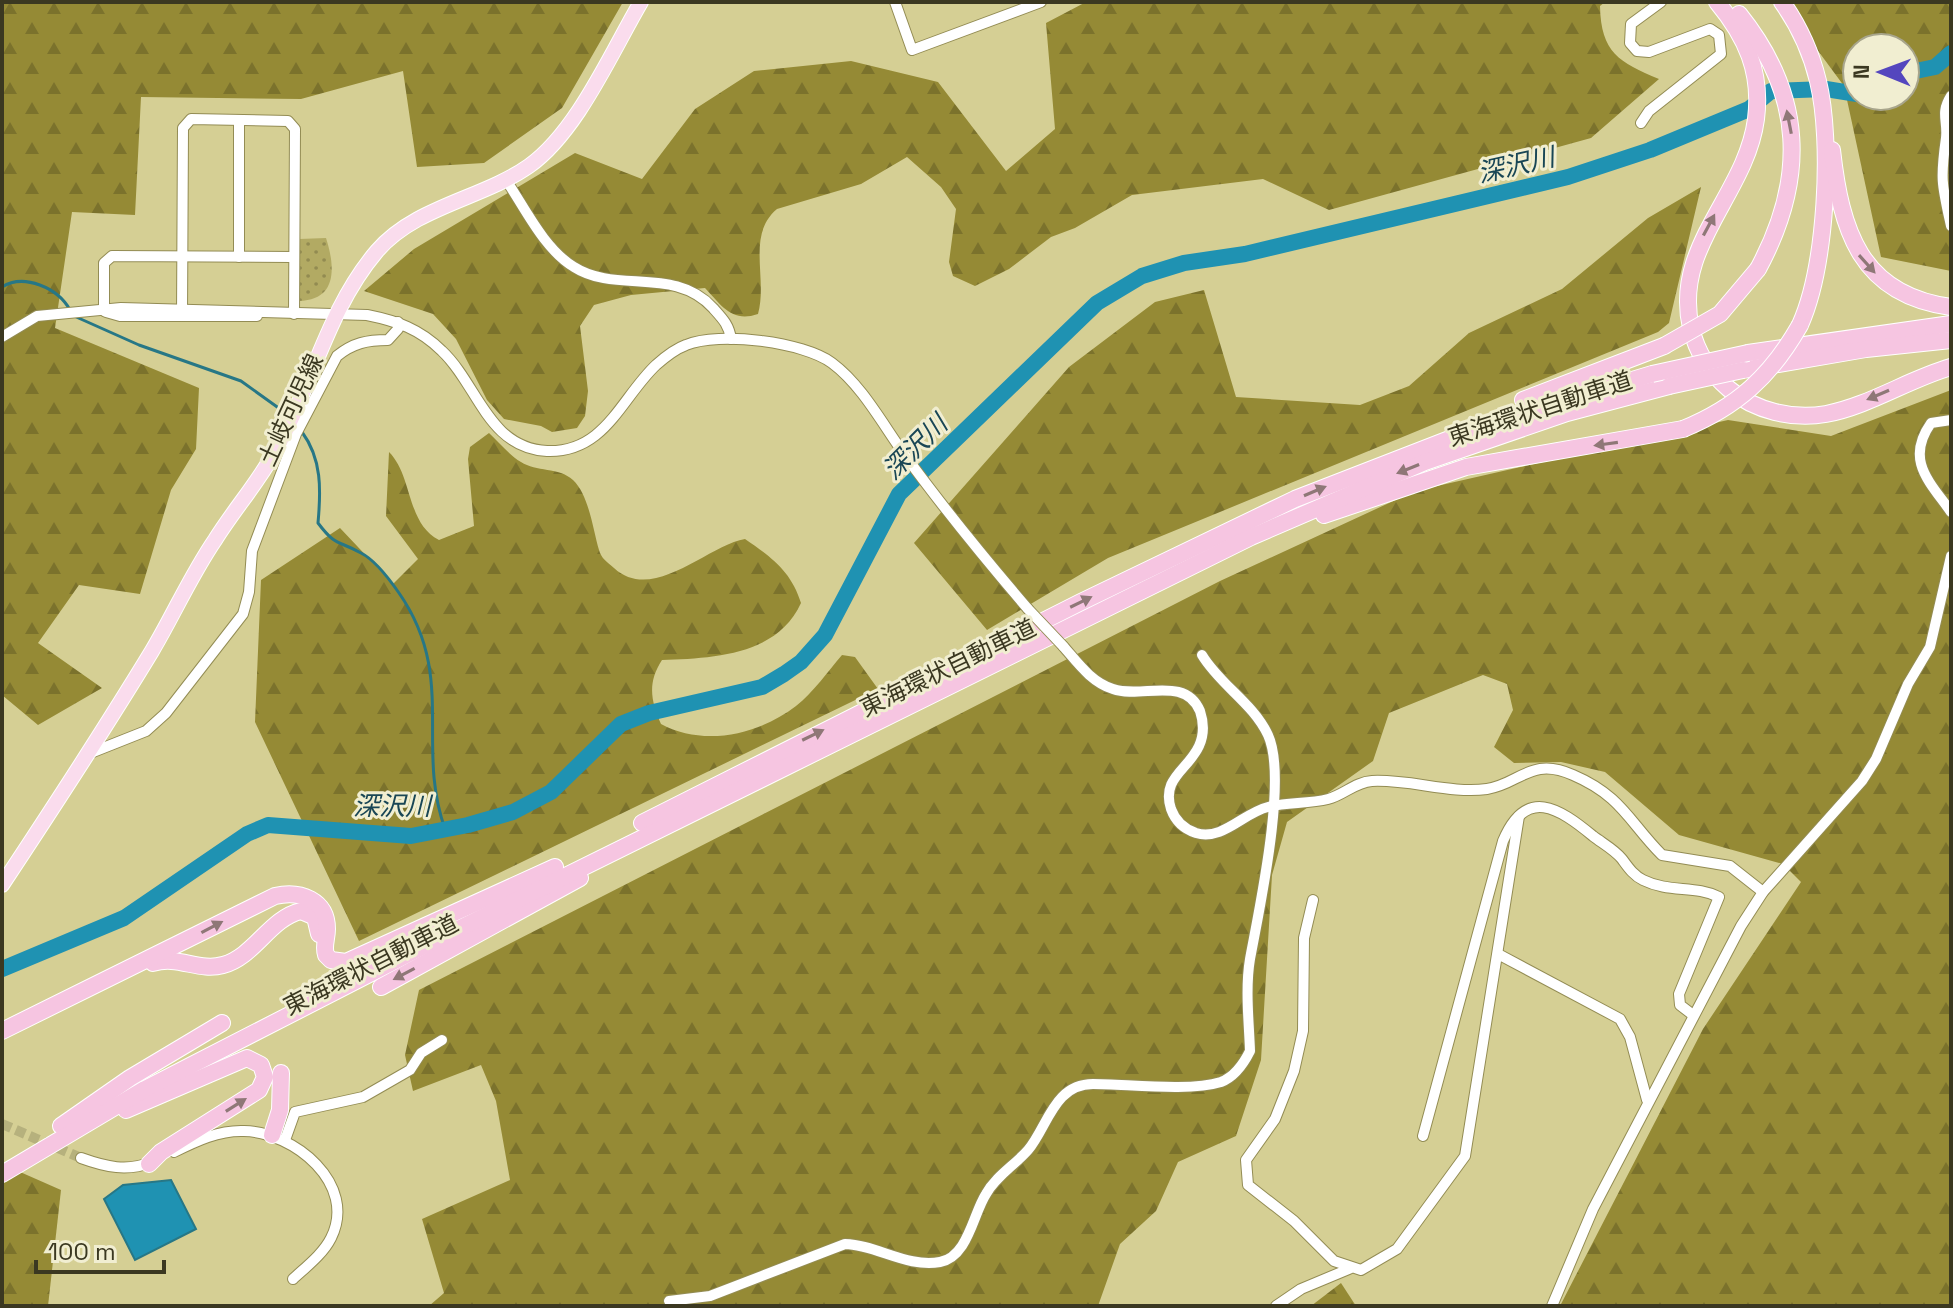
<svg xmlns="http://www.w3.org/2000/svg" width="1953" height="1308" font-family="'Space Grotesk','Noto Sans JP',sans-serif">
<defs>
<pattern id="forest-firs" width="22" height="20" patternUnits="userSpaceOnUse" patternTransform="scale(2)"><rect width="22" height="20" fill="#958a35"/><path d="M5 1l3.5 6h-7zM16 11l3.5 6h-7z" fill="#7b722c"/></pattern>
<pattern id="park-dots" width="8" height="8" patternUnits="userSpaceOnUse" patternTransform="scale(2)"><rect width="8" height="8" fill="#b2aa63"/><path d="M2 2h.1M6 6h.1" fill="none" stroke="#928b51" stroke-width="1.8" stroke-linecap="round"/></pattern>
</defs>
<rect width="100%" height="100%" fill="#d5cf94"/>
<g fill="url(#forest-firs)" fill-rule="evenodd">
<path d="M2,2H623L562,108L484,163L417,167L403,71L301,99L141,97L135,215L72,212L55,328L199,388L196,449L171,490L140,594L79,585L38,643L102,688L38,725L2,695Z"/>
<path d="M1086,2H1605L1600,6C1601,53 1619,62 1659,79L1591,138L1329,210L1263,179L1132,195L1075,228L1051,237L1009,269L975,286L953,276L949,262L956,209L941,187L907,157L861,184L777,209C746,235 768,278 758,314C732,323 722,306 705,288L631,295L594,305L580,326L588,391L585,416L577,428L552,432L541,426L504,419L487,400L456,339L433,314L364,291L414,249L575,153L642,179L695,109L754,71L851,61L938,82L1006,171L1055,129L1046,23Z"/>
<path d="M1782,2H1951V271L1881,257L1844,86ZM1857,48H1905V96H1857Z"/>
<path d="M1701,187L1669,323L1658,332L1108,558L987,630L914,543L1069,367L1155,302L1204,290L1236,397L1360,405L1409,386L1469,333L1562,289L1648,218Z"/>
<path d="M1951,390V1306H1560L1703,1029L1801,882L1783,864L1679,835L1605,772L1561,762L1514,763L1494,747L1513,710L1507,684L1483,675L1389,713L1373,761L1287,822L1272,875L1261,1060L1236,1136L1178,1162L1156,1211L1120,1244L1098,1306H429L444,1293L422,1219L510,1180L496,1101L481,1065L413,1091L405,1055L419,990L1220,581L1415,491L1728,420L1831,436Z"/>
<path d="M489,433C499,442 509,455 521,462C536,472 559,467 573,480C589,495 593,530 599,550C601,558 607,562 614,568C653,604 708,545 745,539C771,557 791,571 801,603C777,656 712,658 662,660C647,683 651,701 661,724C704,747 758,735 796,706C813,693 828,671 842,655L855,657L878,689L359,941L255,722L261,580L340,528L393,584L418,559L386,516L389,452C413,476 406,523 439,540L474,526L468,459L470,447Z"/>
<path d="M2,1164L61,1190L48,1306H2Z"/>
<path d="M1341,1283L1356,1306H1311Z"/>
</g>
<path fill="url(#park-dots)" d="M326,238C335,266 338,300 299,301V239Z"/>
<path fill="#1f92b2" stroke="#277786" stroke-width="2" d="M171,1180L196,1229L135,1260L104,1199L123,1185Z"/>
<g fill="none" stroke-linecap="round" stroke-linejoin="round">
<g stroke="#277786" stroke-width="3">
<path d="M2,287C24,273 58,288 70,310"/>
<path d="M74,316L139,345L241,381L287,414"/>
<path d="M302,432C322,459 321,490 318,523C336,547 338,540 361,553C375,560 390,580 399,593C457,676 415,745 445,829"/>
</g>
<g stroke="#1f92b2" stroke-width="16">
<path d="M1905,85L1911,72L1935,67L1951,53"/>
<path d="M1865,96H1876"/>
<path d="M2,969L124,918L247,834L268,825L411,836L468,825L513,812L551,792L621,724L649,713L762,687L784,674L801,662L825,635L899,494L1097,303L1142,276L1184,263L1245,254L1568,177L1650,150L1749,109L1771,91L1826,89L1857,94"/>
</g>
<path stroke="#b6b17d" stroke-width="10" stroke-dasharray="10 5" stroke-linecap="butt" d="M2,1124L81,1158"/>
<g stroke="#938c54" stroke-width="12">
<g id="minor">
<path d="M895,2L912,50L1041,2"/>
<path d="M1951,96C1940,113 1948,121 1946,138C1940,180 1942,185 1951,226"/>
<path d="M1641,123L1649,111L1721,54L1719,35L1710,29L1649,52L1637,51L1630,43L1631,24L1661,2"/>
<path d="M506,180C525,208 544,249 574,267C616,294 675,266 713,308C723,319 729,325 731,339"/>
<path d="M239,257V121"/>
<path d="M104,311V263L112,256L293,257"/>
<path d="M106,312L120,316H257"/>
<path d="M182,316L183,128L191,119L288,121L295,129L294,314"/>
<path d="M2,337L37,316L121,308L367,315C397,321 420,329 442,351C478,385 488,448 547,451C605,453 621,398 656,365C665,357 675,349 686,345C719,331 804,342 832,363C863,386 884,427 907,458C945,510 986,560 1028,609"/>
<path d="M1951,420L1931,423C1905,460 1929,481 1951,512"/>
<path d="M1063,646C1078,663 1091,682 1113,689C1141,699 1185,675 1200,711C1204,723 1204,735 1199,746C1188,770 1161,778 1171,809C1175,820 1184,829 1196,833C1223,841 1243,813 1268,807C1287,802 1308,804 1328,799C1344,795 1355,782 1372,781C1410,779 1450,794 1487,789C1520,784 1531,756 1573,775C1622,796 1629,822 1662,855L1730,866L1763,892"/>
<path d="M88,754L146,731L166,713L243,614L249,592L252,551L296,434L337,356C353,343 367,340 388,340L398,329V322"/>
<path d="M1313,900L1304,938L1303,1031L1294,1071L1275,1119L1246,1160L1248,1185L1294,1221L1334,1261L1361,1270L1397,1249L1465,1156L1519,816"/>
<path d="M1498,954L1620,1019L1630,1037L1647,1100"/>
<path d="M1423,1136L1503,841C1526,786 1559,808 1593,836C1602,843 1615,850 1622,859C1628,867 1633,875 1643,880C1669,893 1695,885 1719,897L1679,994L1680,1005L1693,1015"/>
<path d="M285,1140L295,1112L363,1097L410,1070L421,1053L442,1040"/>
<path d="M174,1152C196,1141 219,1130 244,1131C294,1132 358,1184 331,1238C323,1254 306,1267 293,1279"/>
<path d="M81,1158C106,1167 127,1172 152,1162"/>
<path d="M669,1301L710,1296L845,1244C877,1245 907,1268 940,1262C968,1257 973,1214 986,1194C996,1176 1015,1165 1028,1150C1048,1126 1054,1084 1093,1084C1127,1084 1189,1092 1221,1082C1234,1077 1244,1063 1250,1051C1249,1022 1245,989 1250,959C1259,910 1288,778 1268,735C1253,703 1220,685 1202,655"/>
<path d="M1276,1306L1301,1289L1349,1269"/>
<path d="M1552,1306L1593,1209L1741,926L1763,892L1862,781L1876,759L1908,684L1930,647L1951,556"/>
</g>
</g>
<g stroke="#fff" stroke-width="16">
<path id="major" d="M2,885C53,808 104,730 152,651C174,614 191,575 215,540C233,511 256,485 273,455C312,388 326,311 377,251C416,206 482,199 529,166C577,132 611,53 641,2"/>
</g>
<g stroke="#fff" stroke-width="18">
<g id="highway">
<path d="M1717,2C1746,37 1762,72 1756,119C1746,195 1672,246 1691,328C1697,353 1710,373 1729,389C1755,411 1793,420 1826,414C1869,406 1909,379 1951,367"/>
<path d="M1782,2C1799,26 1811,52 1818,81C1833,143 1826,267 1800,325"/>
<path d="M1739,14C1804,95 1807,178 1758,269"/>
<path d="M1832,150C1841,230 1860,295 1951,307"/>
<path d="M1748,353L1951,324"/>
<path d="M1743,370L1866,349L1951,340"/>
<path d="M1523,400L1664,346"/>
<path d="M1324,515L1466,467L1683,429"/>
<path d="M642,823L1081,602L1295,499L1496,421L1652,374"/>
<path d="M153,963C178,955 199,972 223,965C254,957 270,918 301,911L315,917L319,934"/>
<path d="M381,987L580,878"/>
<path d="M2,1031L275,896C300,890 327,900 327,929C327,939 323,946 326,955L331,960L346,962L555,867"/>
<path d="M126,1110L247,1058L261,1065L265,1077L259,1090L161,1152L149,1164"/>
<path d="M61,1126L130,1078L222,1023"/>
<path d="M272,1135L280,1110L281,1073"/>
<path d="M2,1174L145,1089L424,946L1251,537L1425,462L1567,413L1669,386"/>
</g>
</g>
<use href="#minor" stroke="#fff" stroke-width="10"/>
<use href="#major" stroke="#fadced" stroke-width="14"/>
<use href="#highway" stroke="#f6c5e1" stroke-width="16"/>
<g stroke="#938c54" stroke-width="12" stroke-linecap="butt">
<path id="minor-bridge" d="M1028,609L1063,646"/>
</g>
<g stroke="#fff" stroke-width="18" stroke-linecap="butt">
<g id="highway-bridge">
<path d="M1664,346L1720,314L1758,269"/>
<path d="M1652,374L1748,353"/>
<path d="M1669,386L1743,370"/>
<path d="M1683,429C1737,407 1771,376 1800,325"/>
</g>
</g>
<use href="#minor-bridge" stroke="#fff" stroke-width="10"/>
<use href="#highway-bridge" stroke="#f6c5e1" stroke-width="16"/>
</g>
<defs><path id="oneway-solid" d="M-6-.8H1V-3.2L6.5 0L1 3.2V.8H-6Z" transform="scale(2)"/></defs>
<g fill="#8f7777">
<use href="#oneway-solid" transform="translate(1789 122) rotate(-101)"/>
<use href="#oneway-solid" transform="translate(1709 225) rotate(-62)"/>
<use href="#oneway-solid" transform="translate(1867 264) rotate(48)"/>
<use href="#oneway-solid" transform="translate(1878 395) rotate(157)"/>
<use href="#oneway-solid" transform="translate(1606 444) rotate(172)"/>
<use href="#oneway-solid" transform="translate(1408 469) rotate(158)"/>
<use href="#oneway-solid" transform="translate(1315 491) rotate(-23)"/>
<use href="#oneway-solid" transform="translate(1081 602) rotate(-26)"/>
<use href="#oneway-solid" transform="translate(813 735) rotate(-26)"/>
<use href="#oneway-solid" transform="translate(212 927) rotate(-28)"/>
<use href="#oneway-solid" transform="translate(404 974) rotate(152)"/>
<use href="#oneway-solid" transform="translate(236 1105) rotate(-32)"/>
</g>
<g text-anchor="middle" stroke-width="6" stroke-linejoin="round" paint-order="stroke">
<g font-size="24" fill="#3b3821" stroke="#f1eed1">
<text transform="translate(1540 409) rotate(-18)" y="8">東海環状自動車道</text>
<text transform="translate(291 410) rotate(-65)" y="8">土岐可児線</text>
<text transform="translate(948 668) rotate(-26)" y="8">東海環状自動車道</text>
<text transform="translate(371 965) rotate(-27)" y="8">東海環状自動車道</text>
</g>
<g font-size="26" font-style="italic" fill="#194655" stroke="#f1eed1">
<text transform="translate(1516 165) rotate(-13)" y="9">深沢川</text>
<text transform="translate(915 447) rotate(-45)" y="9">深沢川</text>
<text x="392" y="815">深沢川</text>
</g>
</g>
<rect width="1953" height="1308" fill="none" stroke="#3b3821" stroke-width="8"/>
<g transform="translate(1881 72) rotate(271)"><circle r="38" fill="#f1eed1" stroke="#a8a58b" stroke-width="2"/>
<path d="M0-6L14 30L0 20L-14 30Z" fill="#5446be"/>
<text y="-12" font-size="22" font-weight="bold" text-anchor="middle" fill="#3b3821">N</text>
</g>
<path d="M36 1260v12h128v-12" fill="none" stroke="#3b3821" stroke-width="4"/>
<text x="48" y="1260" font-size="24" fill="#3b3821" stroke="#f1eed1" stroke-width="6" paint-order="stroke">100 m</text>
</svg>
